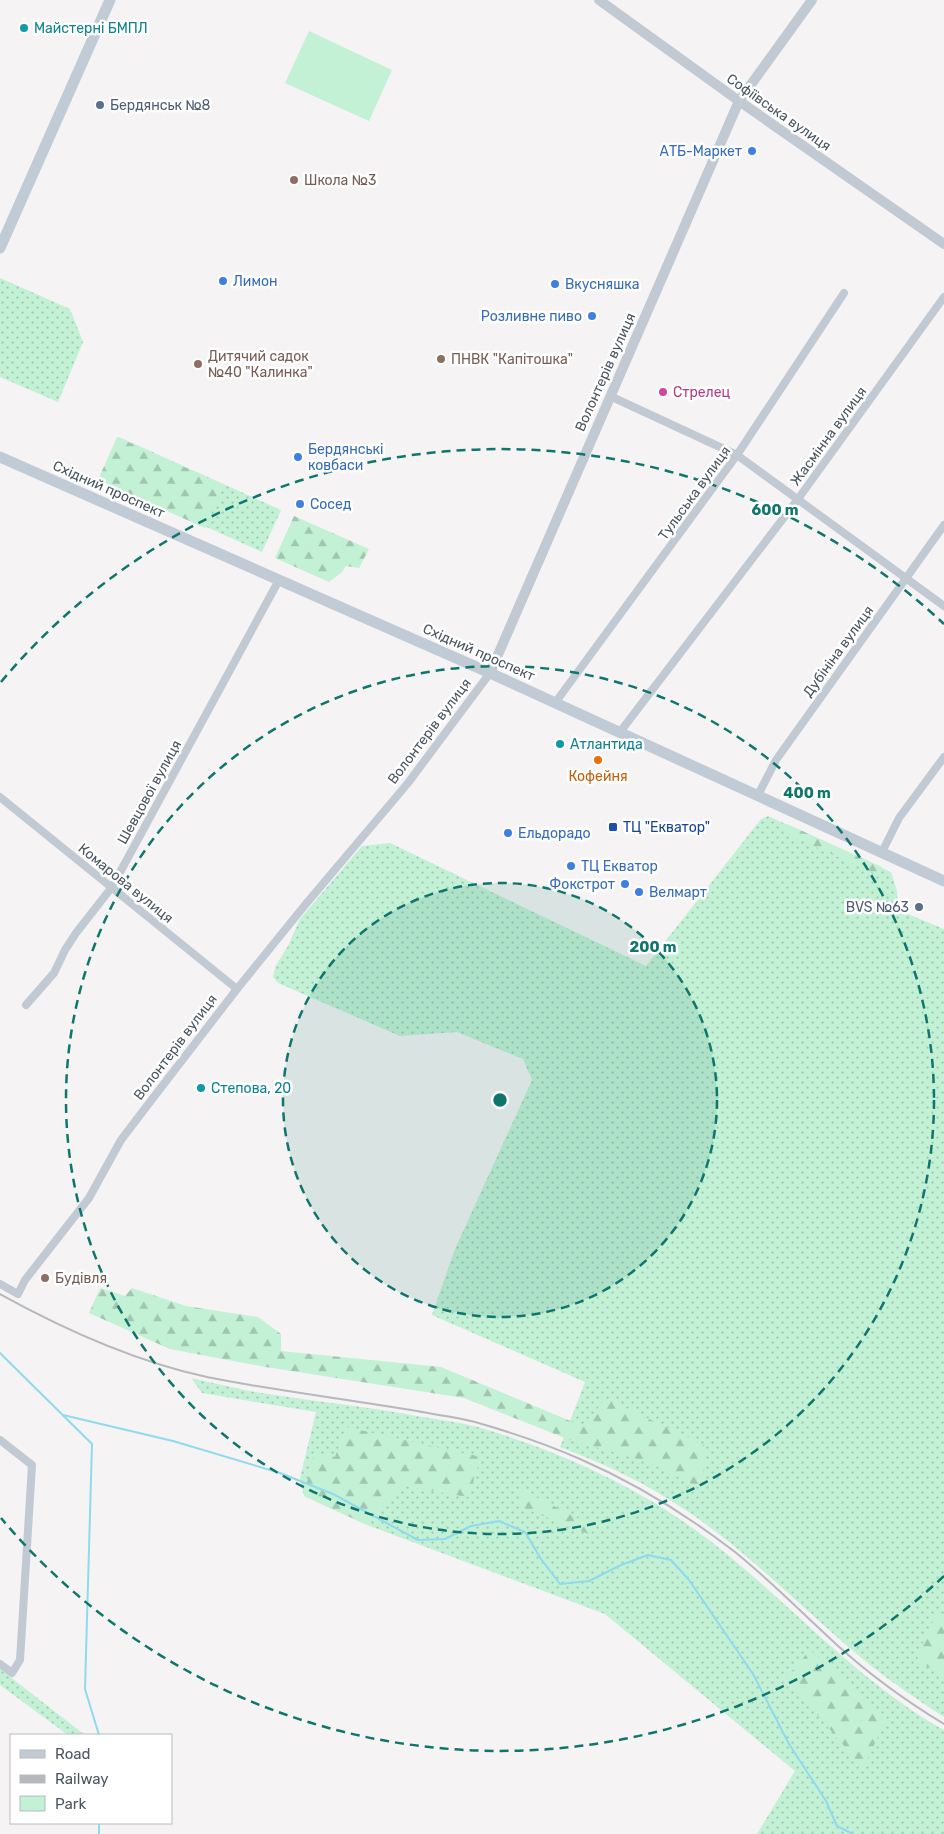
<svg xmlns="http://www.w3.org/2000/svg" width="944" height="1834" font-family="Rubik,sans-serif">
<defs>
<pattern id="green-dots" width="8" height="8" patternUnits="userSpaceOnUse" patternTransform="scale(1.25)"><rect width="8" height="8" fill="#c3f1d5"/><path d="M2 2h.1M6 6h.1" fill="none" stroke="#a0c6b0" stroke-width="1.8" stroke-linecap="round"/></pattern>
<pattern id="forest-firs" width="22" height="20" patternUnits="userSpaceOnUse" patternTransform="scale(1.25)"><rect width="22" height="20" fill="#c3f1d5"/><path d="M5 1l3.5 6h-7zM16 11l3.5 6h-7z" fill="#a0c6b0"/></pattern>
</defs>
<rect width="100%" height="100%" fill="#f5f3f3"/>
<g fill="url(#green-dots)">
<path d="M0,278L70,309L83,342L58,402L0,377Z"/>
<path d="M119,437L281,510L262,552L100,479Z"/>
<path d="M768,816L891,872L897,891L898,910L944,929V1717C918,1700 894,1684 870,1665C806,1613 750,1552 681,1507C641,1481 605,1464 560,1447L585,1382L432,1315L455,1249L532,1080L523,1059L457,1032L400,1036L278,983L273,977L275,967L288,946L300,919L362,846L390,843L646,966L761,819Z"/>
<path d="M191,1378C210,1382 230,1387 249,1391C301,1400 354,1405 406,1414C430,1419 455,1421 478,1427C543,1446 612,1475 669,1512C768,1575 841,1672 944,1730V1834H757L795,1771L605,1614L367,1525L304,1496L300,1478L316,1412L202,1393Z"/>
<path d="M0,1669L85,1735H68L0,1685Z"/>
</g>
<g fill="url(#forest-firs)">
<path d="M117,437L224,485L205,528L98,480Z"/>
<path d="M294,516L369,549L359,568L346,566L342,572L329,582L275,558Z"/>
<path d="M787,824L882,867L878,875L783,832Z"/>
<path d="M100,1288L125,1296L132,1288L186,1306L258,1317L281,1334V1351L441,1367L585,1427L605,1398L704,1445L706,1462L700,1488L648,1462L570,1440L464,1398L266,1367L170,1349L89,1313Z"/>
<path d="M346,1427L481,1457L468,1497L403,1486L367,1525L304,1496L314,1452L335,1457Z"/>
<path d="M523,1489L536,1497L593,1526L591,1535L516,1505Z"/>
<path d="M936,1615L944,1619V1675L915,1660Z"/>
<path d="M810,1650L887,1718L863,1768L786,1678Z"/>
</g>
<path fill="#c3f1d5" d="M309,31L392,70L369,121L285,83Z"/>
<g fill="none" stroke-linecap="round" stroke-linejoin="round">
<g stroke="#90daee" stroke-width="2">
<path d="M0,1353L92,1444L85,1689L99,1735"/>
<path d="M63,1415L173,1441L280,1473L333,1494L418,1540L445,1539L471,1526L499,1521L525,1532L541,1559L560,1584L589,1581L621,1565L648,1555L671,1560L689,1580L753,1674L789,1744L826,1801L837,1826L853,1834"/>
<path d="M99,1823V1834"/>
</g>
<g stroke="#c1cad2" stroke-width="8">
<path d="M610,396L737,455L944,606"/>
<path d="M555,703L737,455L844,293"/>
<path d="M620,732L798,499L944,297"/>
<path d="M758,795L776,760L944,525"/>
<path d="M0,797L237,989"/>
<path d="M882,852L899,818L944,757"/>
<path d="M26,1005L54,973L65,950L76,933L112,887L279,580"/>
<path d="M0,1284L18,1294L25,1280L89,1198L121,1140L153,1098L237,989L305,905L408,783L490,673"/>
<path d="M0,1440L32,1465L20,1660L12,1673L0,1664"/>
</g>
<g stroke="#c1cad2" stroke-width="10">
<path d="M599,0L739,101L944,244"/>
<path d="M490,673L739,101L812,0"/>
</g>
<g stroke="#c1cbd6" stroke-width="11">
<path d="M0,248L110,0"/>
<path d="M0,457L490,673L944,881"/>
</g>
<path stroke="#b5b8bd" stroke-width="2" d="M0,1294C65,1330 134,1361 207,1377C276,1391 347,1399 417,1411C436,1415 456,1417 475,1422C510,1432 546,1444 580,1459C635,1483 687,1515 735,1552C771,1581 803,1614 837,1645C870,1675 906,1701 944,1724"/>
</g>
<circle cx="500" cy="1100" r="217" fill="#0f766e" fill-opacity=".12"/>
<g fill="none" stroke="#0f766e" stroke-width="2.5" stroke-dasharray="9 6">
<circle cx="500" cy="1100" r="217"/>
<circle cx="500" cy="1100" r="434"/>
<path d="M944 1576A651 651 0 0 1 1 1518M1 682A651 651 0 0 1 944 624"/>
</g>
<g fill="#0f9aa8" stroke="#fff" stroke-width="2">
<circle cx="24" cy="28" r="5"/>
<circle cx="560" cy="744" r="5"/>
<circle cx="201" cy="1088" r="5"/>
</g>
<g fill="#5c6f8a" stroke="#fff" stroke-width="2">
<circle cx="100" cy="105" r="5"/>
<circle cx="919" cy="907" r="5"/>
</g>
<g fill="#3f7fe0" stroke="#fff" stroke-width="2">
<circle cx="752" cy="151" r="5"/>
<circle cx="223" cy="281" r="5"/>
<circle cx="555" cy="284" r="5"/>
<circle cx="592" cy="316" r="5"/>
<circle cx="298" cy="457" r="5"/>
<circle cx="300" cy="504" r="5"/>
<circle cx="508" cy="833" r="5"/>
<circle cx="571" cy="866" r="5"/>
<circle cx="625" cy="884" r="5"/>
<circle cx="639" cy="892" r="5"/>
</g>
<g fill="#8d6e63" stroke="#fff" stroke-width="2">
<circle cx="294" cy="180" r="5"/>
<circle cx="441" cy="359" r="5"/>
<circle cx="198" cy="364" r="5"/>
<circle cx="45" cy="1278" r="5"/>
</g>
<circle fill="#d1479c" stroke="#fff" stroke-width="2" cx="663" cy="392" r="5"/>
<circle fill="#e8710a" stroke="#fff" stroke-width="2" cx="598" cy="760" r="5"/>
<rect fill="#1a4fb4" stroke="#fff" stroke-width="2" x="608" y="822" width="10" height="10" rx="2.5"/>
<g text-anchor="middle" stroke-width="5" stroke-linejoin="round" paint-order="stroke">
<g font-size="14" fill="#0d838f" stroke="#fff" text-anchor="start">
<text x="34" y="33">Майстерні БМПЛ</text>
<text x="570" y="749">Атлантида</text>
<text x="211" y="1093">Степова, 20</text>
</g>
<g font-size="14" fill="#4e5e75" stroke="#fff" text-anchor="start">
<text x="110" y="110">Бердянськ №8</text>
<text x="909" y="912" text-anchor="end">BVS №63</text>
</g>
<g font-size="14" fill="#4a5661" stroke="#fff">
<text transform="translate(779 112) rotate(35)" y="5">Софіївська вулиця</text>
<text transform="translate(605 372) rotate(-66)" y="5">Волонтерів вулиця</text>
<text transform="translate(828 436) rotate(-54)" y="5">Жасмінна вулиця</text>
<text transform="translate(109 489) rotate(24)" y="5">Східний проспект</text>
<text transform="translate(694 493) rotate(-54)" y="5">Тульська вулиця</text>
<text transform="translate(838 651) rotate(-54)" y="5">Дубініна вулиця</text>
<text transform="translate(479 652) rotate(24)" y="5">Східний проспект</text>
<text transform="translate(429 731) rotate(-53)" y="5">Волонтерів вулиця</text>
<text transform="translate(149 792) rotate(-61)" y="5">Шевцової вулиця</text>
<text transform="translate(126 883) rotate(39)" y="5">Комарова вулиця</text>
<text transform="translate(175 1047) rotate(-53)" y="5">Волонтерів вулиця</text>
</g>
<g font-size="14" fill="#366cbe" stroke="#fff" text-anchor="start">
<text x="742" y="156" text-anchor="end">АТБ-Маркет</text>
<text x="233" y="286">Лимон</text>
<text x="565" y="289">Вкусняшка</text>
<text x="582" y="321" text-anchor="end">Розливне пиво</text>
<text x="308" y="454">Бердянські<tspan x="308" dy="16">ковбаси</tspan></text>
<text x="310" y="509">Сосед</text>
<text x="518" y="838">Ельдорадо</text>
<text x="581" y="871">ТЦ Екватор</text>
<text x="615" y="889" text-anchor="end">Фокстрот</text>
<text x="649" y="897">Велмарт</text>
</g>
<g font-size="14" fill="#785e54" stroke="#fff" text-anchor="start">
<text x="304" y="185">Школа №3</text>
<text x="208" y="361">Дитячий садок<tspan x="208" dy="16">№40 "Калинка"</tspan></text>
<text x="451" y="364">ПНВК "Капітошка"</text>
<text x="55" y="1283">Будівля</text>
</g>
<g font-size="14" fill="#b23c85" stroke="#fff" text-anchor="start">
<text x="673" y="397">Стрелец</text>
</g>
<g font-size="14" fill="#c56008" stroke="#fff">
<text x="598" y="781">Кофейня</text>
</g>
<g font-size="14" fill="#164399" stroke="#fff" text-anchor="start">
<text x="623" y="832">ТЦ "Екватор"</text>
</g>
</g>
<circle cx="500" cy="1100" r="8" fill="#0f766e" stroke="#fff" stroke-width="2.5"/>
<g font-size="15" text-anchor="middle" font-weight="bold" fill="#0f766e" stroke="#fff" stroke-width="5" stroke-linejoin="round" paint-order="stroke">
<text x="775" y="515">600 m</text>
<text x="807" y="798">400 m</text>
<text x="653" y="952">200 m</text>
</g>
<rect x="10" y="1734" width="162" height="90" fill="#ffffff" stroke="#b7bbc0"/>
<rect x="20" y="1750" width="25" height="8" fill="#c1cbd6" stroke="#b7bbc0"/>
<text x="55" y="1759" font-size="15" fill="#4a5661">Road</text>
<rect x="20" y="1775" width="25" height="8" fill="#b5b8bd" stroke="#b7bbc0"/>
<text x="55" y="1784" font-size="15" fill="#4a5661">Railway</text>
<rect x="20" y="1796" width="25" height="15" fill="#c3f1d5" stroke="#b7bbc0"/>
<text x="55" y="1809" font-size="15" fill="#4a5661">Park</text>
</svg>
